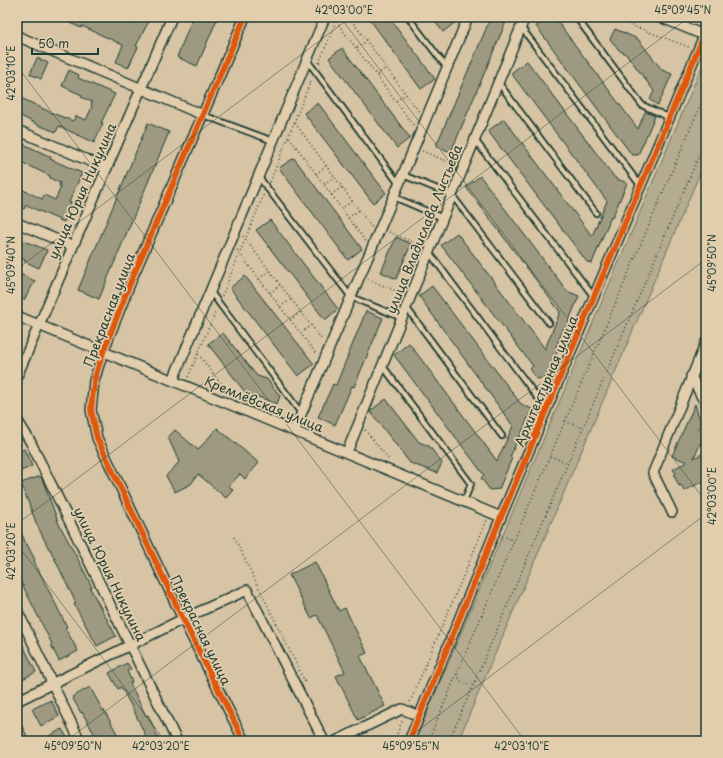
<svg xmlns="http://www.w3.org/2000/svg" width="723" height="758" font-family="'Playpen Sans',sans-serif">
<rect width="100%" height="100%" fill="#d6c4a5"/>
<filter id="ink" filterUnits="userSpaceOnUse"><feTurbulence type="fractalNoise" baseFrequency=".025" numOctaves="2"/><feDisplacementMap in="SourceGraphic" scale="8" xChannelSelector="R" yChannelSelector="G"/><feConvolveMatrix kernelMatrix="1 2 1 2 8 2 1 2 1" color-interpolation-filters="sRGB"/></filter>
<g filter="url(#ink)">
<path fill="#b5ab90" stroke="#6a7462" d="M706,57V159L458,741H415Z"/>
<g fill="#9d9a81" stroke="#1f3d34">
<path d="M58,17H116L132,24L136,17H151L136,46L138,47L128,68L116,62L123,45L82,26L81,28Z"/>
<path d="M193,17H218L197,66L177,57Z"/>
<path d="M368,17H389L435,79L421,89Z"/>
<path d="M432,17H462L443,32Z"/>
<path d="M491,17H508L451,152L436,146Z"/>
<path d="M548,17H554L638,129L645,112L655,116L638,155H632L536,26Z"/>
<path d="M615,29L638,39L662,70L672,74L658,105L650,100L654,91L627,55L619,50L610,39Z"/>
<path d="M342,48L410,138L397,148L329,58Z"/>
<path d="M37,58L48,63L41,79L30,74Z"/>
<path d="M527,61L615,178L627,183L612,218L611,217L592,263L587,262L488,131L504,119L592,236L607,201L511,73Z"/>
<path d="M69,70L79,75L78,78L115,94L101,123H103L94,143L59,126L56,132L38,125L17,114V96L52,113L73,121L76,116L86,120L92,107L91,106L92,102L81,97L82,95L62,86Z"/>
<path d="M318,103L386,193L373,203L304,113Z"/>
<path d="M148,123L169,132L99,299L78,290Z"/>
<path d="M17,141L51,157L50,159L82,173L69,202L72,203L64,222L26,205L24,209L17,206V187L42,199L44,195L55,200L61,187L59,186L60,183L50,178V176L17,160Z"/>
<path d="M294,158L362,249L348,260L279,168Z"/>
<path d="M480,176L567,291L579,296L565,330L563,329L556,347L559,348L546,377L537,379L530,369L533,366L441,245L457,233L545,349L560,312L466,187Z"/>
<path d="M270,220L338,309L325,320L256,230Z"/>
<path d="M396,237L411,244L396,279L381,272Z"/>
<path d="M21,240L47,250L39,268L24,261L25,260L17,256V250Z"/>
<path d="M20,274L35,281L24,300L17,296V280Z"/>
<path d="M245,276L314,364L298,376L230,288Z"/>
<path d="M432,286L521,404L532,409L518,441H517L510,457L512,458L499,489L490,490L481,478L484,475L394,355L409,343L497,461L513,426L419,296Z"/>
<path d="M366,311L383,318L354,387L352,386L335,425L318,417L333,384L336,385Z"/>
<path d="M223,333L257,376L267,379L280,396L277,404L245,392L208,344Z"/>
<path d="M386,399L419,442L429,446L442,463L437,473L410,463L370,411Z"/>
<path d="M695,404L701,424L698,430L705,433L694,458L706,452V480L684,491L681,485L679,486L674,475L676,474L673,469L687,462L672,456Z"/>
<path d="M217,428L259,463L245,479L240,474L229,486L233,490L226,498L198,474L191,484L175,492L166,476L179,462L168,437L175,430L198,450Z"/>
<path d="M24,449L32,466L17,473V452Z"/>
<path d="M41,476L59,524L80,563L92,587L90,588L116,636L97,646L74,604L76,603L50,549H49L37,525L21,483Z"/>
<path d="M17,523L26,544H27L35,560L34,561L67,627L65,628L78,651L59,661L51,645L52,644L17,574Z"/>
<path d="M315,562L339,611L345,608L367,653L360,656L385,706L358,720L336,676L345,672L317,615L311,618L289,575Z"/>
<path d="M17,633L36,672L17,682Z"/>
<path d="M127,663L131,669L127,671L132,682L130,683L146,716L148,715L160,741H148L134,711L121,687L118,689L109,673Z"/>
<path d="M90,687L103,711L104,710L121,741H98L82,712L81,713L72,697Z"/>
<path d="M51,700L59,716L41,726L32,709Z"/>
<path d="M17,716L27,736L17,741Z"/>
<path d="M62,729L69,741H40Z"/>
</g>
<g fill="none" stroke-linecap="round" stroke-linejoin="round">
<g stroke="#1f3d34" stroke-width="8">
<g id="service">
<path d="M408,17L447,68"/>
<path d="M576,17L642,105L668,117"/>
<path d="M521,27L640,185"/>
<path d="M307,60L399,184"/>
<path d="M498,82L596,213"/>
<path d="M203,115L273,141"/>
<path d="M475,140L594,297"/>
<path d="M403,175L452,195L549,323"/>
<path d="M258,176L351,297L402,318"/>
<path d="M394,197L443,218"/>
<path d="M429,252L546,409"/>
<path d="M210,291L301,413"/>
<path d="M406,307L502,436"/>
<path d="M382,365L471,484L464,501"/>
</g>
</g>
<g stroke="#1f3d34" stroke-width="12">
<g id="minor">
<path d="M660,17L706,36"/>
<path d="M17,36L203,115"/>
<path d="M17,130L106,168"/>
<path d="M17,223L72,246"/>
<path d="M17,316L501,517"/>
<path d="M17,376L172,17"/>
<path d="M691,376L706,405"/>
<path d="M173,380L325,17"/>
<path d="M17,420L30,441L177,741"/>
<path d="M294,431L399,184L468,17"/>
<path d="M347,452L525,17"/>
<path d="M672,512L653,473L706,342"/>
<path d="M17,610L80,741"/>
<path d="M17,701L183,619L247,590L324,741"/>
<path d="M244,741L183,619L97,438L91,410L94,381L103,352L133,276L245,17"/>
<path d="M336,741L402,709L419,716"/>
<path d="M409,741L501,517L706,31"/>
</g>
</g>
<g stroke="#1f3d34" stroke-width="1.5" stroke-dasharray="1 3" stroke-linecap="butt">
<path d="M349,17L419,112"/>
<path d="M609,17L689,47"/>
<path d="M333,19L336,21L414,126"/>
<path d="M357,48L366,41"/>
<path d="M319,63L338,17"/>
<path d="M377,75L386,68"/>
<path d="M396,101L406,94"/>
<path d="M295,123L372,228"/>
<path d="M289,137L366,242"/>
<path d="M422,151L456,165"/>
<path d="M316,174L326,166"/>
<path d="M270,182L312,78"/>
<path d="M324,184L334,177"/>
<path d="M331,195L342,187"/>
<path d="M341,209L352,201"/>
<path d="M348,218L359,210"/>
<path d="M389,232L422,246"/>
<path d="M243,236L323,341"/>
<path d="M237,250L317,355"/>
<path d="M259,279L269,271"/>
<path d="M368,279L403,294"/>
<path d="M270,293L280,285"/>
<path d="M222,296L264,194"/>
<path d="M280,307L291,299"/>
<path d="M290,320L301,312"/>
<path d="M301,333L311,325"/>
<path d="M198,354L229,394"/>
<path d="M188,377L216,311"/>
<path d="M565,421L583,428"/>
<path d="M365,430L390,461"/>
<path d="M550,456L568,463"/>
<path d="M502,536L514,540"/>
<path d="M234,537L306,684"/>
<path d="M457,674L460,680L466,685L475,681L706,139"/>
<path d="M410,702L487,520"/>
<path d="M394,741L403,719"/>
<path d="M428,741L706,92"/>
<path d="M449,741L475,681"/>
</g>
<use href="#service" stroke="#e2cdac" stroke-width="4.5"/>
<use href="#minor" stroke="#e2cdac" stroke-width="9"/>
<g stroke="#e2cdac" stroke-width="8">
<g id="cycleway">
<path d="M244,741L183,619L97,438L91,410L94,381L103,352L133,276L245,17"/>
<path d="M409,741L501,517L706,31"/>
</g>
</g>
<use href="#cycleway" stroke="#de580e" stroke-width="6"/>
</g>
</g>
<path fill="none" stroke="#1f3d34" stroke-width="1" stroke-opacity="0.45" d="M340,17L706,502M701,17L706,24M17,66L525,741M17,269L351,17M17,524L689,17M17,544L165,741M66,741L706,259M404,741L706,514"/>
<g text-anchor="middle" stroke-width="3.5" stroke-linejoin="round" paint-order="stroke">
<g font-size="13" fill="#1f3d34" stroke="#e2cdac">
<text transform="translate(82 191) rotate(-66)" y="5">улица Юрия Никулина</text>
<text transform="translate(424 229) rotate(-68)" y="5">улица Владислава Листьева</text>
<text transform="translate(109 310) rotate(-69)" y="5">Прекрасная улица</text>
<text transform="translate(546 381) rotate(-67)" y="5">Архитектурная улица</text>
<text transform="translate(264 404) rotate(22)" y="5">Кремлёвская улица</text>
<text transform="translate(110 574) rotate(64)" y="5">улица Юрия Никулина</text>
<text transform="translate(201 630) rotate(64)" y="5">Прекрасная улица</text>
</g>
</g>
<rect width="723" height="758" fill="none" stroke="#e2cdac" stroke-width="44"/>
<path d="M32 48v6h66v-6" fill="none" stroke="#1f3d34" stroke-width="2"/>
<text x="38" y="48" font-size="12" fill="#1f3d34" stroke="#e2cdac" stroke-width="3" paint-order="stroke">50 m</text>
<rect x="22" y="22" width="679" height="714" fill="none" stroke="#1f3d34" stroke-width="1.5"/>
<g font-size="10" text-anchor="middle" fill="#1f3d34">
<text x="344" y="14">42°03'00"E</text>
<text x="683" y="14">45°09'45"N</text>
<text transform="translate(11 73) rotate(-90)" y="4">42°03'10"E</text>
<text transform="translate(712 263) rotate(-90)" y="4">45°09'50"N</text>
<text transform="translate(11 265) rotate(-90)" y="4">45°09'40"N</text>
<text transform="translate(712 496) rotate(-90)" y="4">42°03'00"E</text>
<text transform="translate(11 551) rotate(-90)" y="4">42°03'20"E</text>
<text x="73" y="750">45°09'50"N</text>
<text x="161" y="750">42°03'20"E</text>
<text x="411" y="750">45°09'55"N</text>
<text x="522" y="750">42°03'10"E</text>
</g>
</svg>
